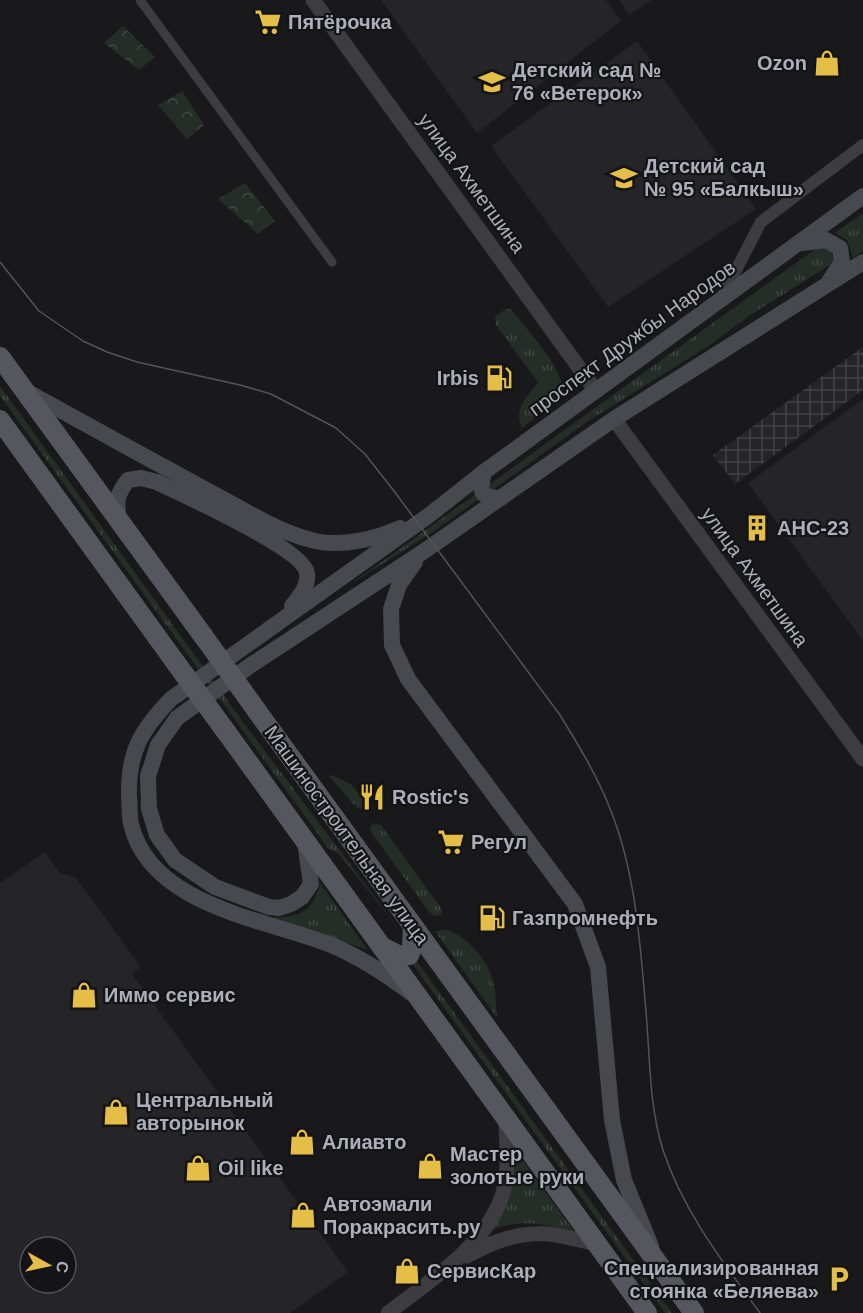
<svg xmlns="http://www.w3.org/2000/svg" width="863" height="1313" font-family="Helvetica,sans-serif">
<defs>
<pattern id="industrial-grid" width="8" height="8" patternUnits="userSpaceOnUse" patternTransform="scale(1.5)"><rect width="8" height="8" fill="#252528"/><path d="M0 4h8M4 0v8" fill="none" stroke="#424245"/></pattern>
<pattern id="grass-tufts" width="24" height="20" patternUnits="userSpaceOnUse" patternTransform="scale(1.5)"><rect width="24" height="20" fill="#252d27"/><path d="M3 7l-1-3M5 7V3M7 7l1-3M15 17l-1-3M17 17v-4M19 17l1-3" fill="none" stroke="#424944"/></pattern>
<pattern id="forest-crowns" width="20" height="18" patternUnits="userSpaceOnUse" patternTransform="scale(1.5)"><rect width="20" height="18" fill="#252d27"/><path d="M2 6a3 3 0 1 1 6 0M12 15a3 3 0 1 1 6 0" fill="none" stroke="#424944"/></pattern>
</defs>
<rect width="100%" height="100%" fill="#19191b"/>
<g fill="#252528" fill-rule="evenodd">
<path d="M381,0H606L621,21L477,133Z"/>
<path d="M619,0H652L629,15Z"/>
<path d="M637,41L756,209L608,307L491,146Z"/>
<path d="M863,399V641L748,483Z"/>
<path d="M45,852L59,872L76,878L133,956L141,967L132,974L348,1272L290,1313H0V883ZM30,1247H66V1283H30Z"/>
</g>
<path fill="url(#industrial-grid)" d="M863,347V390L735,484L713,455Z"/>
<g fill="url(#grass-tufts)">
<path d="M863,213V251L853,258L847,240L835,233Z"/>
<path d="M818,247C829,246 834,253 833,263L749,316L710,345L588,421L491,491L487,486Z"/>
<path d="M506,309H511L515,314C532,336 561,365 563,392L553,403L522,428C513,408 527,398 538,382L496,325L495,316Z"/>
<path d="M0,386L243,722L399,929L338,853L328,848L0,396Z"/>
<path d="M476,494L479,499L433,532L349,585Z"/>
<path d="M331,775L352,785L365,802L364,807L361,809L357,808L329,776Z"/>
<path d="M373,823L381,825L441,908L442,912L440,915L435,916L429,912L371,832L370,828Z"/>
<path d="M320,883L368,950L274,918V917C299,919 316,908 320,883Z"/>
<path d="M448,930C466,937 482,954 490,972C496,986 496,1004 497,1018L435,931Z"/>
<path d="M413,956L672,1313H665L409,959Z"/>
<path d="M512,1146L578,1237C551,1223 521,1218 492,1230Z"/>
</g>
<g fill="url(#forest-crowns)">
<path d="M123,26L155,57L139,70L104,43Z"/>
<path d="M182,91L204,125L187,139L158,105Z"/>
<path d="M245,183L275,221L258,234L218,199Z"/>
</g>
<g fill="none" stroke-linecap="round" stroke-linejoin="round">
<path stroke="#3c3c41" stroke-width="9" d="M140,0L332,262"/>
<path stroke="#3c3c41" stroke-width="12" d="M722,297L761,222L863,145"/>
<g stroke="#3c3c41" stroke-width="15">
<path d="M313,0L596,391"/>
<path d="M614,419L863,759"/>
<path d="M467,1256C492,1242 517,1232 547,1234C563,1235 581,1241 597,1244"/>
<path d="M388,1313C429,1281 484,1248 502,1196C510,1171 506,1143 506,1118"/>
</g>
<g stroke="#48494f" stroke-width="16">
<path d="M802,243L826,240L840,248L842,262L830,280"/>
<path d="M24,390C87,425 149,459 212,493C245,510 279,533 315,541C342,547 375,539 400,528"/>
<path d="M484,472C480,491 478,497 501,498"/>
<path d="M119,521C116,502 116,495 128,480L141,478L157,482C183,495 303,548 307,573C309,586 299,597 292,606"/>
<path d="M415,562L399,585L391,609L392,645L408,679L575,904L598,967L612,1120L624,1180L651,1246"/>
<path d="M305,842L311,884L302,897L291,904L279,908L269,907L215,887L175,860L157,835L149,809L148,776L158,745L177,718L251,665L420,554L614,419L863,262"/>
<path d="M411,993C386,974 358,956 329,944C263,919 150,905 131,824C129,815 130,805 129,796C128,752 141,730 171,699L428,516L484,472L863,196"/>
</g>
<g stroke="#56575e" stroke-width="20">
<path d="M0,357L204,637"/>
<path d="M0,420L173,659"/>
<path d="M257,711L694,1313"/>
<path d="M227,733L647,1313"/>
<path d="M382,947L400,956L409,955L412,948L413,926"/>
</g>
<path stroke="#53545a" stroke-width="1.5" d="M0,262L39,311L83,341L107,352L137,362L240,385L271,394L336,428L365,454L394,491L560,715C579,746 598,777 611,811C636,874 640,944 646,1011C650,1058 649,1105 663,1150C683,1211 723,1262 760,1313"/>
<g stroke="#56575e" stroke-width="20">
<path d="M204,637L257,711"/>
<path d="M173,659L227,733"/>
</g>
</g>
<defs>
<g id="supermarket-bare" transform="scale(2.07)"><path d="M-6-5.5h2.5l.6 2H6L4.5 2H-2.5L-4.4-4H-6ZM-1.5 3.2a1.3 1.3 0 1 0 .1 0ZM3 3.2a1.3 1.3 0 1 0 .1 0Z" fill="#e5be47" stroke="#141416" stroke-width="2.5" paint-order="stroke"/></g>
<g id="shop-bare" transform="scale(2.07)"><path d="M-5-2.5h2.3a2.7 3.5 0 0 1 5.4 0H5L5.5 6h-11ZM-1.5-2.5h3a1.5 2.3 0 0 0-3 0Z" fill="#e5be47" stroke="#141416" stroke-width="2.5" paint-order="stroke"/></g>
<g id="school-bare" transform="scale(2.07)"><path d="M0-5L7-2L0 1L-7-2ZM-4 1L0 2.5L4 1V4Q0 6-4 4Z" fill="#e5be47" stroke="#141416" stroke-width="2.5" paint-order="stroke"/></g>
<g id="fuel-bare" transform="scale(2.07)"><path d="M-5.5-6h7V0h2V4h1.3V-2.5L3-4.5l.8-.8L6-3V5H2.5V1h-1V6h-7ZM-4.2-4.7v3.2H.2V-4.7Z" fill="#e5be47" stroke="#141416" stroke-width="2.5" paint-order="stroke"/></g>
<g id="building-bare" transform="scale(2.07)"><path d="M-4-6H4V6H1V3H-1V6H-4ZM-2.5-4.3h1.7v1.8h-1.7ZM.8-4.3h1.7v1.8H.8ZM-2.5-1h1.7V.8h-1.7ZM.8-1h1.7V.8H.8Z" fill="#e5be47" stroke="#141416" stroke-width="2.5" paint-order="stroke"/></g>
<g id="restaurant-bare" transform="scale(2.07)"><path d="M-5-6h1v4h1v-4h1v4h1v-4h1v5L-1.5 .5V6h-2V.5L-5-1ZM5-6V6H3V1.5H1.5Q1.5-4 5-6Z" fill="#e5be47" stroke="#141416" stroke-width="2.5" paint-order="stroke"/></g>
<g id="parking-bare" transform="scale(2.07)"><path d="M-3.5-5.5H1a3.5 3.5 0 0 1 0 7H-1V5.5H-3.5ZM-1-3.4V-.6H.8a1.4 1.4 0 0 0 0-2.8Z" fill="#e5be47" stroke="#141416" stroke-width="2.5" paint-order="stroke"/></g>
</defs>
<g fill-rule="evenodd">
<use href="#supermarket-bare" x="268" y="22"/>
<use href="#shop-bare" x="827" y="63"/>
<use href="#school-bare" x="492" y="82"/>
<use href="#school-bare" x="624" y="178"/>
<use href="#fuel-bare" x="499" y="378"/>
<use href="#building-bare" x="757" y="528"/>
<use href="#restaurant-bare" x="372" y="797"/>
<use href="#supermarket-bare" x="451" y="842"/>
<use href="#fuel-bare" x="492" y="918"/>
<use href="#shop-bare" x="84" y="995"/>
<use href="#shop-bare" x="116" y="1112"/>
<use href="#shop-bare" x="302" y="1142"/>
<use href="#shop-bare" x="430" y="1166"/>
<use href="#shop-bare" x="198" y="1168"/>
<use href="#shop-bare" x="303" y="1215"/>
<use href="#shop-bare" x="407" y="1271"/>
<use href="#parking-bare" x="839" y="1279"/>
</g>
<g text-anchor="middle" stroke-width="4.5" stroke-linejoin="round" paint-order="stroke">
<g font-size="20" font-weight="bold" fill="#acafb9" stroke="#141416" text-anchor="start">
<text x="288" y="29">Пятёрочка</text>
<text x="807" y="70" text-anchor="end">Ozon</text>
<text x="512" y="77">Детский сад №<tspan x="512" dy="23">76 «Ветерок»</tspan></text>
<text x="644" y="173">Детский сад<tspan x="644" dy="23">№ 95 «Балкыш»</tspan></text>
<text x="479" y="385" text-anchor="end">Irbis</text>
<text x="777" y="535">АНС-23</text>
<text x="392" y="804">Rostic's</text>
<text x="471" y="849">Регул</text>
<text x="512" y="925">Газпромнефть</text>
<text x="104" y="1002">Иммо сервис</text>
<text x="136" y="1107">Центральный<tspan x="136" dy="23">авторынок</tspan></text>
<text x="322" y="1149">Алиавто</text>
<text x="450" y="1161">Мастер<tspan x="450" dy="23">золотые руки</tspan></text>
<text x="218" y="1175">Oil like</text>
<text x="323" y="1211">Автоэмали<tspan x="323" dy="23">Поракрасить.ру</tspan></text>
<text x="819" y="1275" text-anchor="end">Специализированная<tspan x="819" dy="23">стоянка «Беляева»</tspan></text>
<text x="427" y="1278">СервисКар</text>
</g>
<g font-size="20" fill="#acafb9" stroke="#141416">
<text transform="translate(472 183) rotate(54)" y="7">улица Ахметшина</text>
<text transform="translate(632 338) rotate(-36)" y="7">проспект Дружбы Народов</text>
<text transform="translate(755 577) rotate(54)" y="7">улица Ахметшина</text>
<text transform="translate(347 835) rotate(54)" y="7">Машиностроительная улица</text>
</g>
</g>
<g transform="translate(48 1265) rotate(98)"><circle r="28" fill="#141416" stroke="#515257" stroke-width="1.5"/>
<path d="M0-4.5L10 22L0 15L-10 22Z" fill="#e5be47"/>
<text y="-9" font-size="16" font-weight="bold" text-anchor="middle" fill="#acafb9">С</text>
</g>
</svg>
